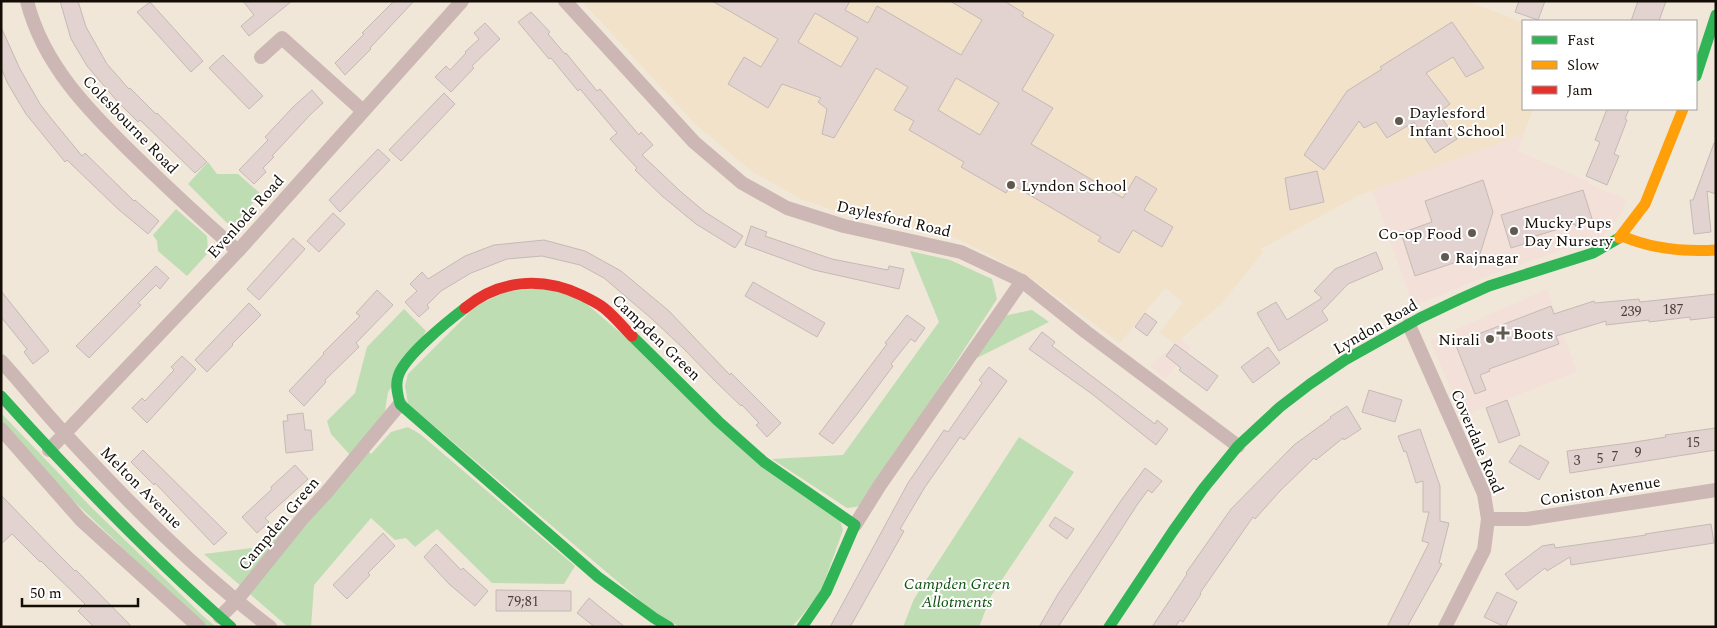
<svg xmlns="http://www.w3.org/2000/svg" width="1717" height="628" font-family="Spectral,serif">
<rect width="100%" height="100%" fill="#f0e7d9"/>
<g fill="#f3e0d8">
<path d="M1524,134L1518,151L1585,180L1593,186L1626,199L1621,214L1603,236L1487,276L1413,306L1372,190Z"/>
<path d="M1547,289L1577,372L1463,416L1430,341Z"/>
</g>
<path fill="#f3e0d9" d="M1181,339L1191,348L1165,379L1150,366Z"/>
<path fill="#f1e2c9" d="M582,1H1466L1523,22V109H1533L1524,134L1357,196L1261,249L1263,252L1222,303L1175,344L1160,333L1183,302L1165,288L1120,343L1034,280L987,253L940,231L865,219L836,211L801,199L753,172L696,125Z"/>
<g fill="#beddb2">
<path d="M208,162L217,174H238L261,194L236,222L227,223L188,184Z"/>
<path d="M176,209L207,236L208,253L187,276L158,251L157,241L153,235Z"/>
<path d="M910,251L950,260L992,279L997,299L864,503L856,507L847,508L772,459L843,455L939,322Z"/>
<path d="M549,288L582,300L840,520L843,530L821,591L800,618L791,627H680L656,614L408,404L405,386L408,374L476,306L508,291Z"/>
<path d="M404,309L426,331L388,392L385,411L360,443L371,454L391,432L408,427L420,434L575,566L564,584L492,583L437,529L415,547L406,538L395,540L371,518L314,585L311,627H288L204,554L268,546L351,456L331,434L327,421L355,393L367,347Z"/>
<path d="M1032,310L1049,322L973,360L1003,316Z"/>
<path d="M1,413L91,507L203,616L216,627H205L56,484L1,424Z"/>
<path d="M1019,437L1074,472L991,596L979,627H903L914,599Z"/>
</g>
<g fill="#e2d3d0" stroke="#c4bab5" fill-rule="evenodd">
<path d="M60,1H78L86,27L107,64L129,89L130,88L156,114L157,113L207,162L195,173L140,120L138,122L117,101L87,66L71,39Z"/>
<path d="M243,1H292L249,36L241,26L254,15Z"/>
<path d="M394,1H414L370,48L371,49L345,75L335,63L364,34L362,33Z"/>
<path d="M712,1H850L845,10L868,23L877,6L961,55L982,20L950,1H1004L1024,13L1022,16L1054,35L1022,90L1053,108L1031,144L1123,198L1136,176L1157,189L1144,210L1173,227L1162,247L1133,230L1119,253L1098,241L1101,237L1011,184L1006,193L961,167L964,162L909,130L914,121L894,110L908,87L876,68L834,138L822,134L827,109L818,102L821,98L782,84L768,108L728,84L744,57L761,67L778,39ZM815,13L858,38L841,67L798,42ZM956,78L999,103L980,135L938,110Z"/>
<path d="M1519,1H1545L1538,20L1515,12Z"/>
<path d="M1638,1H1666L1659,21H1631Z"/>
<path d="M150,2L203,61L191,72L137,12Z"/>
<path d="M531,12L550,32L548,34L565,54L566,53L597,91L600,89L639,135L641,132L653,145L642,155L680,191L705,212L743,236L735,248L696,224L662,196L635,170L637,168L610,139L617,133L580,89L578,91L551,58L549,59L518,22Z"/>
<path d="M1452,22L1484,68L1466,77L1453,57L1426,73L1450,104L1438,113L1457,139L1435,153L1414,122L1387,138L1376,122L1364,128L1359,121L1324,170L1304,155L1347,91L1382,69L1380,67Z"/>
<path d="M485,23L500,39L472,66L474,68L451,92L435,77L446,66L450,70L466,53L465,52L479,39L474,33Z"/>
<path d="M1,27L20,69L40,104L50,117L82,156L85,153L134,201L135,200L159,221L148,234L118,209L67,160L65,162L26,114L8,84L1,68Z"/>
<path d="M223,55L263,96L249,109L209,68Z"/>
<path d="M312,90L323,103L311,114L272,156L274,157L263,168L266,172L254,184L239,170L268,140L265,137L293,107Z"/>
<path d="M444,93L455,104L401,161L389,150Z"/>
<path d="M1607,109H1629L1625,119L1627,120L1614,154L1619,156L1607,185L1586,176L1600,142L1595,140Z"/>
<path d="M1714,143H1716V194L1707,191L1711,232L1694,234L1690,200H1693Z"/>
<path d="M378,149L390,160L340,212L329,200Z"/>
<path d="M1317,171L1324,202L1290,210L1285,178Z"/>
<path d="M1483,180L1493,212L1480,254L1415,276L1401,233L1432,222L1425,201Z"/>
<path d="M1583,190L1593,222L1576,227L1575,224L1526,239L1527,243L1511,248L1501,215Z"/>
<path d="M333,213L345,224L319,252L307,241Z"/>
<path d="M751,226L767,232L765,236L832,259L888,270L889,266L904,269L899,289L814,270L745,245Z"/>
<path d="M293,238L305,249L259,300L247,289Z"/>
<path d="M544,240L585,251L621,271L669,311L730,375L731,373L781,423L767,437L756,425L759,423L742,405L741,406L715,381L684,349L652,319L604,278L580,265L542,256L507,259L471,273L441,291L427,305L429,308L419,317L405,302L417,291L410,284L422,272L428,279L465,256L494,245Z"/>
<path d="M1376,252L1383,269L1348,284L1322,311L1328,320L1279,351L1257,313L1276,302L1287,320L1322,298L1314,291L1335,269Z"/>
<path d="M156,266L169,278L160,289L156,285L138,303L141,305L89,358L76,346Z"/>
<path d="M753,282L825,323L817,337L745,296Z"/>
<path d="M377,290L393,305L356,343L359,347L325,380L326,382L304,406L289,391L324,354L323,353L360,316L356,313Z"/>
<path d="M1,291L49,351L33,364L24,352L27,349L1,317Z"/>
<path d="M1716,294V317L1690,320V317L1649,322V320L1606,325V321L1556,336L1559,344L1489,369L1490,371L1480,375L1486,390L1475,394L1455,343L1551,306L1554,314L1594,301L1595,303L1639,299L1640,302Z"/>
<path d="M249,303L261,315L232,344L233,345L207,372L195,360Z"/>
<path d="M1145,313L1157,322L1147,336L1135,327Z"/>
<path d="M907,315L925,328L915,342L911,339L891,364L893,366L858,413L833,444L819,434L887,344L885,343Z"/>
<path d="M1042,332L1055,342L1052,346L1155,424L1157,420L1168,429L1156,445L1092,394L1029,349Z"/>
<path d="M1175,344L1218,376L1207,391L1179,370L1181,368L1166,356Z"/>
<path d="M1268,347L1280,363L1253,383L1241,367Z"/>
<path d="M182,356L196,369L147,423L132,408L142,398L145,401L174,370L171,367Z"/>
<path d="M989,367L1007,381L964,440L960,437L925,487L900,529L904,531L850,627H830L908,483L944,430L948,432L982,383L979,380Z"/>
<path d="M1369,390L1402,400L1395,422L1362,412Z"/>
<path d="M1507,400L1520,435L1499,443L1486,408Z"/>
<path d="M1347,406L1361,429L1344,440L1343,438L1316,460L1314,458L1280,491L1255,519L1253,517L1200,593L1201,594L1183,622L1180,620L1175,627H1152L1187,574L1186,573L1231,509L1294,445L1331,418L1330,417Z"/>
<path d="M303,413L305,430H311L313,450L286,453L283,421H288L287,415Z"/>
<path d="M1716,428V450L1570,473L1567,451L1629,443L1666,437L1665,435Z"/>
<path d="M1420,429L1440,486V521L1449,523L1439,563L1442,564L1407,627H1387L1429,543L1422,541L1429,512H1423V481L1416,483L1406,451L1404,452L1398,436Z"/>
<path d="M1520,445L1549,462L1539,480L1509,462Z"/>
<path d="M143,450L227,533L214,545L155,483L154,485L131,462Z"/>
<path d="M295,465L308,479L265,518L269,522L257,533L242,517L272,489L271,487Z"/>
<path d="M1145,468L1162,481L1152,493L1148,490L1137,505L1058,627H1039L1058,594L1120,502Z"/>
<path d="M1,495L57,553L75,571L76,570L132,627H94L78,611L85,604L41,561L40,562L12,534L1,544Z"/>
<path d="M1055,517L1074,529L1067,539L1049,526Z"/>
<path d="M1711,524L1714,543L1571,565L1570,557L1547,571L1545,568L1517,590L1505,574L1542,546L1554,544L1555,548L1646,535L1645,534Z"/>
<path d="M383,533L395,546L368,573L370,575L347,599L333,585Z"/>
<path d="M436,544L461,570L463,568L488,591L475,606L449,584L424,557Z"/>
<path d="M496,590L571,591V611H496Z"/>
<path d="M1497,592L1517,602L1505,627L1484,617Z"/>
<path d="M589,598L601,608L625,627H595L577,613Z"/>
</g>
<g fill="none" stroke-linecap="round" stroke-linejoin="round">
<g stroke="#ccb7b4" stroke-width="14">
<path d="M27,1C43,65 89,111 134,155C168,188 202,220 238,251"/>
<path d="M565,1L694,142L742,183L787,208L844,226L961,252L1022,281L1086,332L1238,446"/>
<path d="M261,57L282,38L363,111"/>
<path d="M1409,325L1484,494L1488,519L1484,550L1445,627"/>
<path d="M1,361C23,385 44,412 66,435C129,503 196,571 270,627"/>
<path d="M1,429L81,520L199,627"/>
<path d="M49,450L238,251L462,1"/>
<path d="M1488,519H1527L1716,490"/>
<path d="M855,525L880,485L1022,281"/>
<path d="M220,617L236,601L301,520L326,493L400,404"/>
</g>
<g stroke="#30b455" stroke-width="11">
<path d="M1696,76L1716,15"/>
<path d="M465,308C448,321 403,357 398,377C395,386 398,395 400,404L598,577L654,618L669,627"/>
<path d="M632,336L718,421L764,462L855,525L826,592L802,627"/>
<path d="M1,396C74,477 149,555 231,627"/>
<path d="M1109,627L1173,531L1203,489L1238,446L1280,407L1310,384L1345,360L1420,318L1460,299L1489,286L1593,253L1619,238"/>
</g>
<g stroke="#ff9f0a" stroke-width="11">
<path d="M1622,236C1652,249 1683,252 1716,250"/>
<path d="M1619,238L1645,204L1683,109"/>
</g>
<path stroke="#e5322d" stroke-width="11" d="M465,308C499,280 541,276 581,295C589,299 598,303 604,308C614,316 623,327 632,336"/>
</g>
<g fill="#60594f" stroke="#fff" stroke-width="2">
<circle cx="1399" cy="121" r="5"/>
<circle cx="1011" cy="185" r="5"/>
<circle cx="1514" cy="231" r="5"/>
<circle cx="1472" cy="233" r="5"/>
<circle cx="1445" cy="257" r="5"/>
<path d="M1500.5 325.5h5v5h5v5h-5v5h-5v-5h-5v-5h5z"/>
<circle cx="1490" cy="339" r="5"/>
</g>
<g text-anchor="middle" stroke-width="4" stroke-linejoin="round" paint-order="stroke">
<g font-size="14" fill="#49403a">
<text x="1673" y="314">187</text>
<text x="1631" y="316">239</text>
<text x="1693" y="447">15</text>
<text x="1638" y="457">9</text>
<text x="1615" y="461">7</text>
<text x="1600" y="463">5</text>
<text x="1577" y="465">3</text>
<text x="523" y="606">79;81</text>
</g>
<g font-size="16" fill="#130d05" stroke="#fff" text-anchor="start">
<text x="1409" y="118">Daylesford<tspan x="1409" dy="18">Infant School</tspan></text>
<text x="1021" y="191">Lyndon School</text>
<text x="1524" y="228">Mucky Pups<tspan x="1524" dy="18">Day Nursery</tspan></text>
<text x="1462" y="239" text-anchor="end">Co-op Food</text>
<text x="1455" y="263">Rajnagar</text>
<text x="1513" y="339">Boots</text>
<text x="1480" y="345" text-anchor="end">Nirali</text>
</g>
<g font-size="16" fill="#130d05" stroke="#fff">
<text transform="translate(131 124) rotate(46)" y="6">Colesbourne Road</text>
<text transform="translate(245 216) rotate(-48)" y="6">Evenlode Road</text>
<text transform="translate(894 218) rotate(13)" y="6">Daylesford Road</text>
<text transform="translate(1375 326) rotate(-30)" y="6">Lyndon Road</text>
<text transform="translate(657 337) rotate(44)" y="6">Campden Green</text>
<text transform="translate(1478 441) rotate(67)" y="6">Coverdale Road</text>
<text transform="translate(142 487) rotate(45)" y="6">Melton Avenue</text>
<text transform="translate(1600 490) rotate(-9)" y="6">Coniston Avenue</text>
<text transform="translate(278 523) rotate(-50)" y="6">Campden Green</text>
</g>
<g font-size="16" font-style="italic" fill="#0d530f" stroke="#fff">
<text x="957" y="589">Campden Green<tspan x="957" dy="18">Allotments</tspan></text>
</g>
</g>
<rect width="1717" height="628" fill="none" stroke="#130d05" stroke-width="5"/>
<rect x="1522" y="20" width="175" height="90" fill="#ffffff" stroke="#a19e9b"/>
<rect x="1532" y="36" width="25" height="8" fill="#30b455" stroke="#a19e9b"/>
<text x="1567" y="45" font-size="15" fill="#130d05">Fast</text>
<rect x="1532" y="61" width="25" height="8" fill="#ff9f0a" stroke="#a19e9b"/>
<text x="1567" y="70" font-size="15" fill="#130d05">Slow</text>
<rect x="1532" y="86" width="25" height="8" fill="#e5322d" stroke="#a19e9b"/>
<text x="1567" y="95" font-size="15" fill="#130d05">Jam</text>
<path d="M22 598v8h116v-8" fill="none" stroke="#130d05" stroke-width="2.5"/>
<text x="30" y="598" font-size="15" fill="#130d05" stroke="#ffffff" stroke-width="4" paint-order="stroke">50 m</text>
</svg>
